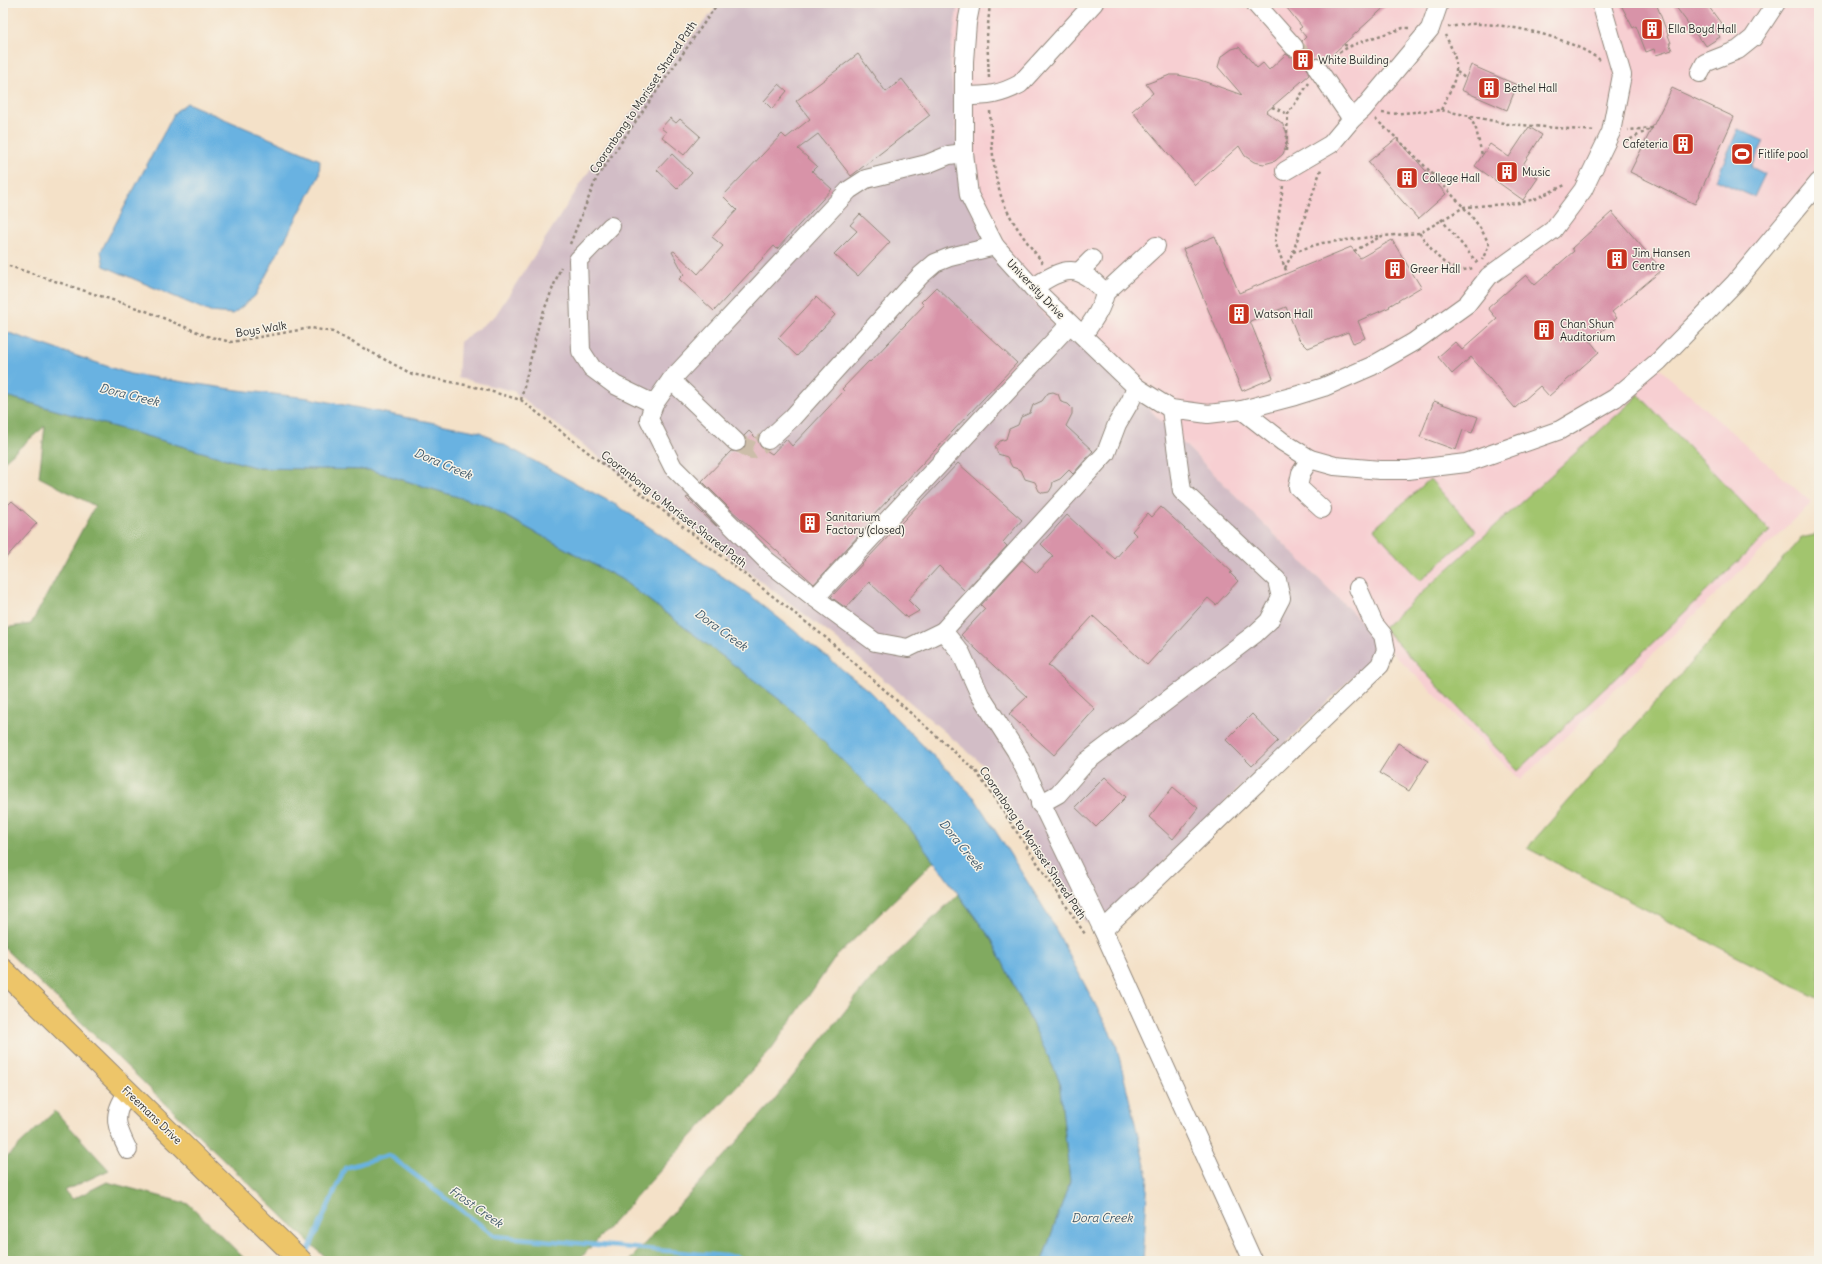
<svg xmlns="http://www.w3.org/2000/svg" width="1822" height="1264" font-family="Delius,sans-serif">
<rect width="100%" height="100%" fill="#f7f3e8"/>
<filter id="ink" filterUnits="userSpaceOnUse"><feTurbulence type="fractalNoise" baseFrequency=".025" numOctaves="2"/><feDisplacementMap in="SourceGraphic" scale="8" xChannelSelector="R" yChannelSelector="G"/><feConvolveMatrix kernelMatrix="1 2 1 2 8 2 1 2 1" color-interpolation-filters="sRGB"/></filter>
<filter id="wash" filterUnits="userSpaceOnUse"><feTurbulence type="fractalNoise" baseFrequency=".012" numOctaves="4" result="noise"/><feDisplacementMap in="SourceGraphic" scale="16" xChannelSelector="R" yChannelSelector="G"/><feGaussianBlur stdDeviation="0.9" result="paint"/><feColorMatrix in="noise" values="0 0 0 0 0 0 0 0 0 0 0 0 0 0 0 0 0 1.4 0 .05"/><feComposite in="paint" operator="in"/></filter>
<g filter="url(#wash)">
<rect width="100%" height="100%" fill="#f4e1c8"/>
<path fill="#f7cfd2" d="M958,3H1819V168L1803,192L1756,251L1652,362L1812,503L1520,780L1154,414L1062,330L1048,319L997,256L961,190L950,57Z"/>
<path fill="#d2bdc6" d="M720,3H958L950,57L961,190L997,256L1048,319L1140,397L1154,414L1385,645L1113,912L1086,923L981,763L834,637L513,391L458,378L460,342L495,316L606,145L669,63Z"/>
<g fill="#a2c56e" stroke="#66784c">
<path d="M1639,395L1770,531L1518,771L1383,628Z"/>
<path d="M1430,479L1476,531L1420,581L1374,529Z"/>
<path d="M1819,534V999L1527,848L1801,538Z"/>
</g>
<g fill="#81aa61" stroke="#566a46">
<path d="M3,395L258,468L371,470L487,506L621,579L788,706L909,827L934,861L835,958L772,1048L578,1261H329L3,947V628L31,624L95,506L39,477L45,426L3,462Z"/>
<path d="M958,894L992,940L1059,1079L1070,1181L1042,1261H629L770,1105L869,981Z"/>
<path d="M55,1111L109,1170L64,1191L73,1199L107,1182L189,1204L247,1261H3V1161Z"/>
</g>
<g fill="#69b2e1" stroke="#4a6e86">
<path d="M187,103L320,160L319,176L255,296L233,314L210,312L104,266L101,251L175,112Z"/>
<path d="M1738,129L1764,141L1751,167L1765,174L1754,197L1716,180Z"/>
<path d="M3,331L130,374L238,390L309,398L480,432L618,506L750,595L869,691L974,797L1047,913L1116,1044L1148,1177L1143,1261H1042L1070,1181L1059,1079L992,940L909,827L788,706L621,579L487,506L371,470L258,468L3,395Z"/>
</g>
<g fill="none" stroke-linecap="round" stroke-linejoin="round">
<path stroke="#69b2e1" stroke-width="4.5" d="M308,1251L345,1168L389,1155L495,1236L737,1257L746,1261"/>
</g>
<g id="blocks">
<g fill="#d893a8">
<path d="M1283,3H1389L1325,61L1317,58L1311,60L1307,68L1309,75L1266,112L1282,123L1287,133V144L1283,154L1275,161L1264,164L1254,162L1245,156L1239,146L1195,185L1132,111L1153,93L1146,84L1170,75H1178L1197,79L1242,95L1218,67L1221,57L1232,49L1239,47L1257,68L1263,63L1269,70L1286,54L1291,57L1301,55L1304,50L1302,41L1306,37L1299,29L1302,27Z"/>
<path d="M1620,3H1656L1671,43H1669L1672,50L1656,55L1654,49L1646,52L1636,26L1633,28Z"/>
<path d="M1673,3H1706L1723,26L1716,31L1720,37L1706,46L1702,40L1701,41Z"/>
<path d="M858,54L886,92L902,79L930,115L851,176L818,134L798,149L817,166L812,171L832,189L777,249L774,246L714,311L679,279L684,274L672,252L674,251L698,274L723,246L712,237L737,210L723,196L782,134L786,138L810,119L796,101Z"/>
<path d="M1471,65L1517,85L1507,110L1461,90Z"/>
<path d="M779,84L787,91L772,109L764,101Z"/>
<path d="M1672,88L1734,117L1695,204L1630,172Z"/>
<path d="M670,118L676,123L680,119L700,136L684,155L662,137L666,132L661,128Z"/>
<path d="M1529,127L1542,135L1522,166L1538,178L1523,200L1475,166L1490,144L1509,157Z"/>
<path d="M1397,138L1446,194L1418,219L1368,162Z"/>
<path d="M672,154L692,173L677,189L657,170Z"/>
<path d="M1612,212L1662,270L1612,312L1617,318L1590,341L1599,352L1549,396L1540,386L1515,408L1471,357L1452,374L1438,357L1455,342L1462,350L1497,319L1488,308L1526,275L1535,285L1574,251L1572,248Z"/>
<path d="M860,214L890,242L858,276L834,254L857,231L850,225Z"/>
<path d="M1215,236L1239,293L1351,247L1360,258L1392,240L1421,287L1389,306L1390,307L1358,321L1365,338L1353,343L1348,332L1308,348L1299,339L1286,307L1250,321L1273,378L1242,391L1183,249Z"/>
<path d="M936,287L1017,363L872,517L874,519L814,584L731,510L702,481L731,451L739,452L744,449L746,444L744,436L749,431L758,440L761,447L772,454L786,439L792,446L844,391L842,389L869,361L870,362L924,305L921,302Z"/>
<path d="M816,297L835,315L797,356L778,338Z"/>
<path d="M1053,392L1058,394L1061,402L1068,404L1072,408V414L1066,426L1093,451L1073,474L1069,470L1060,479L1053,482L1052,487L1049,492L1043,493L1039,491L1035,482L1025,479L1021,470L1012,467L1007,457L998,454L995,447L1000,441L1006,439L1009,429L1018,425L1021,417L1030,413L1033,405L1042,401L1048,393Z"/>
<path d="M1434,401L1478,417L1472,433L1463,430L1456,450L1420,437Z"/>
<path d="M958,463L1022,520L1003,542L1007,546L965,591L939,566L908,600L919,611L907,618L869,582L846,608L831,597Z"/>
<path d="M688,497L717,526H716L686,498Z"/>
<path d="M12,501L37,523L3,561V510Z"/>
<path d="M1161,507L1232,572L1230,573L1238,581L1216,605L1208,598L1147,665L1093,616L1048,665L1095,709L1054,755L1009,714L1027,697L961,635L985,609L981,605L1022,560L1037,573L1053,556L1041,544L1067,515L1115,559L1136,535L1132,531L1148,513L1152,517Z"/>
<path d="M1252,714L1278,741L1252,766L1226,740Z"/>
<path d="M1398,743L1428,761L1409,791L1379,773Z"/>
<path d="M1105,777L1126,797L1096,827L1075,807Z"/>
<path d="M1173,787L1198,808L1173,839L1149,817Z"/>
</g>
</g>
</g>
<g filter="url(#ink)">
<use href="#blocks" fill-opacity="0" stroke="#90867a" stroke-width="1"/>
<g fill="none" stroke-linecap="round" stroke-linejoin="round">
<g stroke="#ccbda9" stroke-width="18" stroke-dasharray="18 9" stroke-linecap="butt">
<path d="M1294,47L1317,68"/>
<path d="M736,442L752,450L768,440"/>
</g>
<g stroke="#90867a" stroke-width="20">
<g id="minor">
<path d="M971,3L967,23L964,61V153L969,195L995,246L1033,288L1136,387L1171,409L1208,414L1242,410L1295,396L1324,387L1372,366L1414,342L1467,304L1489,276L1553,230L1583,190L1611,132L1622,75L1601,3"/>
<path d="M1255,3L1294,47"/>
<path d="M1317,68L1352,119"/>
<path d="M1700,73L1705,63L1738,50L1753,38L1776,3"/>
<path d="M965,96C987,96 1000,95 1020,84L1094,3"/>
<path d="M1285,171L1331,144L1352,119L1363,109L1430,29L1439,3"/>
<path d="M611,226L578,260L581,351L592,368L615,385L654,404L649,419L673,467L767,561L815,598L875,642L908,648L943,631L961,653L980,695L1016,751L1103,930L1253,1261"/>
<path d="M1080,271L1092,259"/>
<path d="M1033,288C1064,266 1079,263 1105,293C1102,309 1092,322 1083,335"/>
<path d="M1105,293L1156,246"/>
<path d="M671,380L736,442"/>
<path d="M654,404L671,380L849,190L866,179L927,164L949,155L964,153"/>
<path d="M1242,410L1283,442L1310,459L1301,473L1298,487L1322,509"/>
<path d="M768,440L792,418L920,276L935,263L950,257L995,246"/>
<path d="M1310,459L1335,466L1380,470H1408L1466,463L1560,430L1615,398L1659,361L1735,283L1819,182"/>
<path d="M815,598L1070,324"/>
<path d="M943,631L1106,453L1117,424L1131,400L1136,387"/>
<path d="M1040,804L1058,794L1086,762L1256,633L1269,621L1281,598L1277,580L1182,491L1171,409"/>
<path d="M1103,930L1380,665L1386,650L1383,635L1374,624L1358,588"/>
<path d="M128,1092C111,1115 116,1126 128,1150"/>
</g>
</g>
<g stroke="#90867a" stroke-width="24">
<path id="major" d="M3,970L301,1261"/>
</g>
<g stroke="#90867a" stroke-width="2.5" stroke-dasharray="3 3" stroke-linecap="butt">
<path d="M1448,27C1458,26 1469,23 1479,24C1516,25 1570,38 1600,60"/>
<path d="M1344,45L1352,46"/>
<path d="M1330,60C1348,42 1379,37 1403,28H1409"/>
<path d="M1457,72L1465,78"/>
<path d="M989,78L987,36L990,3"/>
<path d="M1272,107L1288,114"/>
<path d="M1441,110C1456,77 1464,70 1445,35"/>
<path d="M990,111C992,140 992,169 1001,196C1008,218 1029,245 1043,263"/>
<path d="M1382,113L1390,114L1441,110L1508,124L1595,131"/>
<path d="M1470,117L1476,129L1482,155"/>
<path d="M1375,119C1400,140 1422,163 1445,187C1461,205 1480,222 1489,245L1482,260"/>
<path d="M1625,142L1652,128L1628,130"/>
<path d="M1286,151L1288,114L1309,83"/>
<path d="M1283,186L1275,242L1287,273"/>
<path d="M1441,219L1479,265"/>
<path d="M1419,233C1434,251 1448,279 1475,267"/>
<path d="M570,244L597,177L718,3"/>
<path d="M1354,251L1382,236L1420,233L1464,207L1519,203L1535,199L1567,184"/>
<path d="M1293,252L1321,169"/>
<path d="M3,264L146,311L207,336L231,342L311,328L333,332L412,374L475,387L521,400L825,637L976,771L1085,934"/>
<path d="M1285,268L1293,252L1322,243L1379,236"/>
<path d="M521,400L539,323L561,267"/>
</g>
<use href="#minor" stroke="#fff" stroke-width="18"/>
<use href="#major" stroke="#edc569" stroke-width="22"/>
</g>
</g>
<defs>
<g id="building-square" transform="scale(1.15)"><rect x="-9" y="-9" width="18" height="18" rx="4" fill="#c8321e" stroke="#f7f3e8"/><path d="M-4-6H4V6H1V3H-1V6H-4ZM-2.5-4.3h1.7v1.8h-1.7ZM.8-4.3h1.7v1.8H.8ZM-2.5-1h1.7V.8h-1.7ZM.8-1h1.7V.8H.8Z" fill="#fff"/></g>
<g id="stadium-square" transform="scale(1.15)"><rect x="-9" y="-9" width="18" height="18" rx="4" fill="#c8321e" stroke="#f7f3e8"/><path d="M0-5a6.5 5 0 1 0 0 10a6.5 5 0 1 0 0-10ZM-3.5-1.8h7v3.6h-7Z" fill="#fff"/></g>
</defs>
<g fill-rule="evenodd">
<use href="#building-square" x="1652" y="29"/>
<use href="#building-square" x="1303" y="60"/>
<use href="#building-square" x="1489" y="88"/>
<use href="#building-square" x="1683" y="144"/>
<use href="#stadium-square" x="1742" y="154"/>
<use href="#building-square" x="1507" y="172"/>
<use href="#building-square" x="1407" y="178"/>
<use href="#building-square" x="1617" y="259"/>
<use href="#building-square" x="1395" y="269"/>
<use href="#building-square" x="1239" y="314"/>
<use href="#building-square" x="1544" y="330"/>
<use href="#building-square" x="810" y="523"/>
</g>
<g text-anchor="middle" stroke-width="3" stroke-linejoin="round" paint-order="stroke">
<g font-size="11" fill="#2b2b2b" stroke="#f7f3e8" text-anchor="start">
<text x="1668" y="33">Ella Boyd Hall</text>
<text x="1318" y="64">White Building</text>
<text x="1504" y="92">Bethel Hall</text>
<text x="1668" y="148" text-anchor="end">Cafeteria</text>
<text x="1758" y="158">Fitlife pool</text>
<text x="1522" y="176">Music</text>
<text x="1422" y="182">College Hall</text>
<text x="1632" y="257">Jim Hansen<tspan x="1632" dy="13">Centre</tspan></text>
<text x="1410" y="273">Greer Hall</text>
<text x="1254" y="318">Watson Hall</text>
<text x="1560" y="328">Chan Shun<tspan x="1560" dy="13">Auditorium</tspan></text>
<text x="826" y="521">Sanitarium<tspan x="826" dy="13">Factory (closed)</tspan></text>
</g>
<g font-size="11" fill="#2b2b2b" stroke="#f7f3e8">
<text transform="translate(643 97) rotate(-56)" y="4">Cooranbong to Morisset Shared Path</text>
<text transform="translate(1036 289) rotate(46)" y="4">University Drive</text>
<text transform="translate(261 329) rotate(-9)" y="4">Boys Walk</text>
<text transform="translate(674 509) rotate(38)" y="4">Cooranbong to Morisset Shared Path</text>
<text transform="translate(1033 843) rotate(56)" y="4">Cooranbong to Morisset Shared Path</text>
<text transform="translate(152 1115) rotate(44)" y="4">Freemans Drive</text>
</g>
<g font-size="12" font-style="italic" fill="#415a6b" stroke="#f7f3e8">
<text transform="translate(129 395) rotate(14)" y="4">Dora Creek</text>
<text transform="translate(443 464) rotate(23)" y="4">Dora Creek</text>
<text transform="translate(721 630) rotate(36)" y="4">Dora Creek</text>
<text transform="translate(961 845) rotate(51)" y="4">Dora Creek</text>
<text transform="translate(476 1207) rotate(35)" y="4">Frost Creek</text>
<text x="1102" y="1222">Dora Creek</text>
</g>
</g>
<rect width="1822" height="1264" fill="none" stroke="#f7f3e8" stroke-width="16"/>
</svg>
